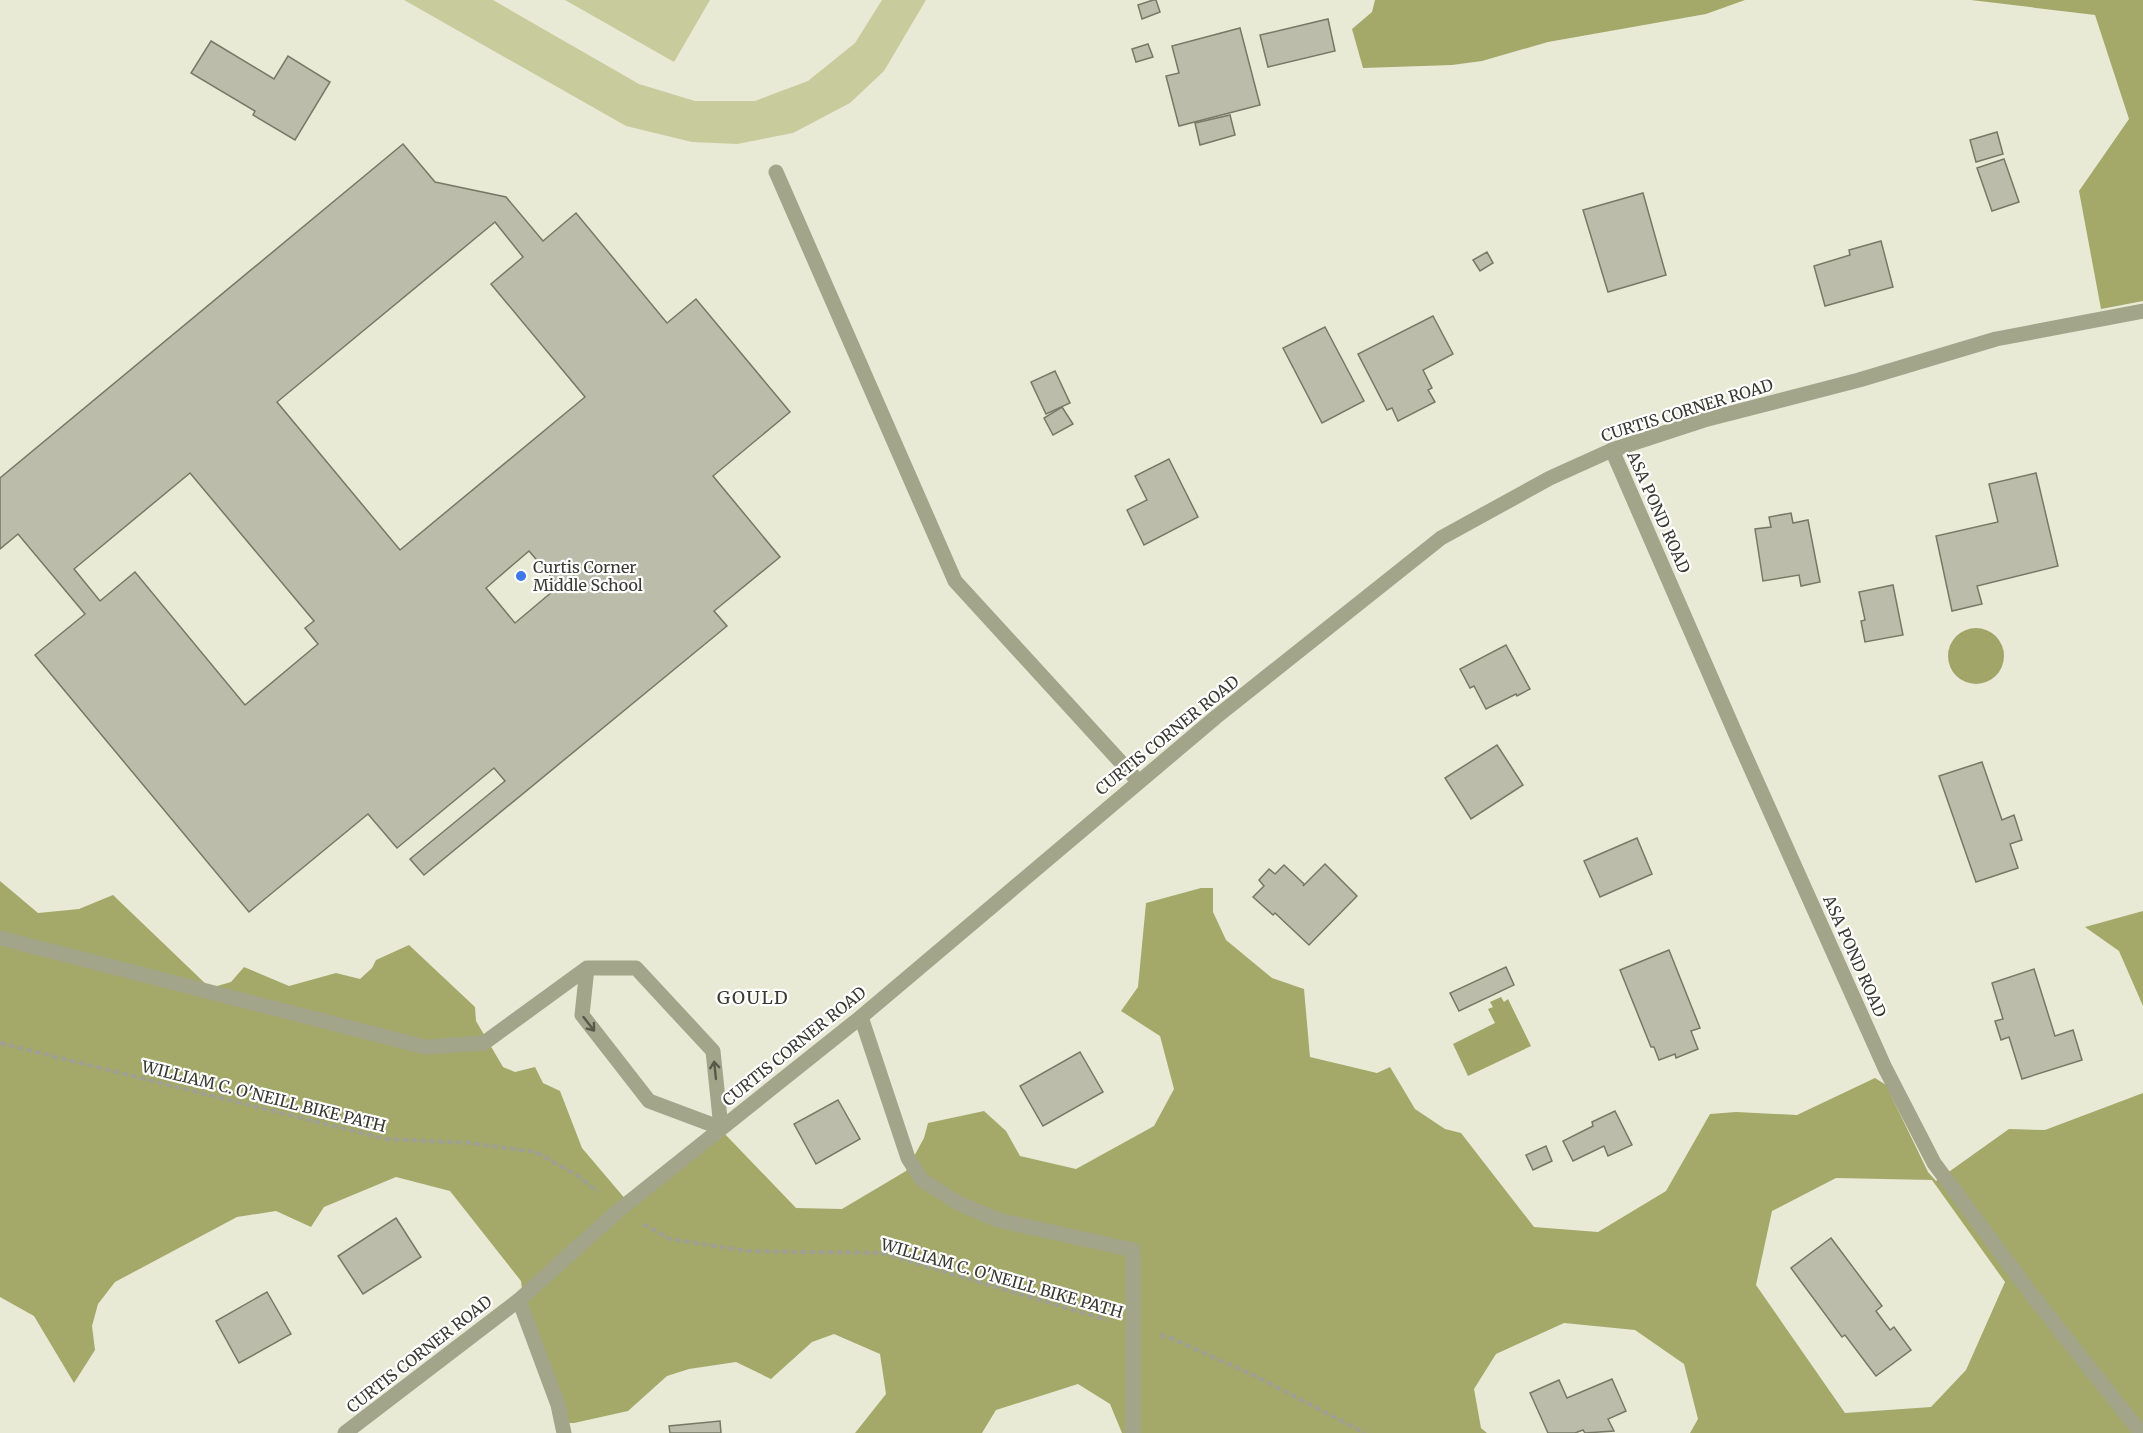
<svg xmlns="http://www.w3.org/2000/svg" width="2143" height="1433" font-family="Merriweather,serif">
<rect width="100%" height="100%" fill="#e8ead6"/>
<g fill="#c8cc9d">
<path d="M404,0H493L639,84L695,101H755L808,81L855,43L882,0H926L884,71L850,103L793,133L737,144L692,142L626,126Z"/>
<path d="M565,0H710L674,62Z"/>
</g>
<g fill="#a4a96a" fill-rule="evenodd">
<path d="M1375,0H1745L1706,14L1548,42L1482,61L1452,65L1363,68L1352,29L1372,12Z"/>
<path d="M1971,0H2143V301L2101,309L2079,191L2129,119L2095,15Z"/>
<path d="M0,881L38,913L79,909L113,895L210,988L231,982L244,967L289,986L336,973L360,979L372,968L376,960L409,945L475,1007L476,1021L503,1067L515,1072L535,1067L543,1083L560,1091L582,1148L627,1201L722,1131L796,1208L842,1209L906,1171L924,1138L928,1123L984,1111L1006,1131L1020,1156L1076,1169L1154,1126L1174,1089L1160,1036L1121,1011L1138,987L1146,903L1201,888H1213V912L1226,940L1272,978L1304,989L1310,1057L1377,1073L1390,1067L1415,1109L1445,1129L1461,1133L1534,1227L1598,1232L1666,1191L1710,1114L1736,1112L1797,1115L1875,1078L1886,1085L1928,1172L1936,1181L2009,1129L2045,1130L2143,1093V1433H1690L1698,1419L1684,1364L1635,1330L1564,1323L1496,1354L1474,1389L1481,1428L1487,1433H1122L1110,1404L1078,1384L996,1410L982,1433H855L886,1394L880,1354L834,1334L812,1342L771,1379L736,1362L689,1369L667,1376L628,1411L574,1423H565L524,1306L521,1281L450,1191L396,1177L324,1207L311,1227L276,1211L237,1217L115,1282L98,1304L92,1326L95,1350L74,1383L34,1316L0,1297ZM1836,1178L1932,1180L2005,1282L1966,1370L1931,1407L1845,1413L1756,1285L1772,1211Z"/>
<path d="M2143,911V1006L2119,951L2085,927Z"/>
</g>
<g fill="#a1a567">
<circle cx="1976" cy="656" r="28"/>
<path d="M1501,997L1504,1002L1508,999L1531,1046L1468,1076L1453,1044L1495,1023L1488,1009L1493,1007L1490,1002Z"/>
</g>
<g fill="#bbbdaa" stroke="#777967" stroke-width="1.5" fill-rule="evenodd">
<path d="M1153,0H1156L1160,12L1142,19L1138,5Z"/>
<path d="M1328,19L1335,51L1268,67L1260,35Z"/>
<path d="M1240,28L1260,105L1179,126L1166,76L1179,73L1172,46Z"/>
<path d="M211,41L274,79L288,56L330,82L295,140L253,115L255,111L191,73Z"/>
<path d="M1148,44L1153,57L1136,62L1132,49Z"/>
<path d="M1230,115L1235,135L1200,145L1195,123Z"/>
<path d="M1997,132L2003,154L1976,162L1970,140Z"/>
<path d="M403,144L435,182L506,197L543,241L576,213L667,323L696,299L790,412L713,476L780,557L714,611L727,626L424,875L410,859L505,781L494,768L397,848L368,814L249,912L35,655L85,614L18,534L0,549V478ZM495,222L523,257L491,284L585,397L400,550L277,402ZM190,473L314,621L305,628L318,644L245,705L135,572L100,601L74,569ZM529,551L559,586L515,623L486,588Z"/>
<path d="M2004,159L2019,202L1992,211L1977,168Z"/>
<path d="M1643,193L1666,275L1608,292L1583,210Z"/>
<path d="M1881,241L1893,287L1825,306L1814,266L1850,255L1849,250Z"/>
<path d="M1487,252L1493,263L1480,271L1473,260Z"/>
<path d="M1433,316L1453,354L1423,370L1432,388L1428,390L1435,402L1398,421L1392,408L1387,410L1358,354Z"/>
<path d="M1325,327L1364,401L1322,423L1283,348Z"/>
<path d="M1055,371L1070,403L1046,414L1031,382Z"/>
<path d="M1062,407L1073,424L1053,435L1044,418Z"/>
<path d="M1169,459L1198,517L1144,545L1127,510L1147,500L1135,476Z"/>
<path d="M2036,473L2058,566L1977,586L1982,604L1952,611L1936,536L1998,522L1989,484Z"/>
<path d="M1791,513L1793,523L1808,520L1820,582L1801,586L1799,575L1763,581L1755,529L1771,527L1769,517Z"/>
<path d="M1893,585L1903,635L1865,642L1861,621L1865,620L1859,592Z"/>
<path d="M1506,645L1530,689L1517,696L1516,694L1486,709L1474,686L1470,688L1460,669Z"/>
<path d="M1497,745L1523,785L1471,819L1445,778Z"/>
<path d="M1982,762L2002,820L2014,815L2022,840L2010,844L2018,868L1976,882L1939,776Z"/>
<path d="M1637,838L1652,874L1600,897L1584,861Z"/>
<path d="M1325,864L1357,896L1309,945L1275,913L1273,915L1253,897L1264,886L1259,880L1269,869L1275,874L1284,865L1304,884L1303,886Z"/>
<path d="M1669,950L1700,1028L1691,1031L1698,1049L1676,1058L1675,1054L1659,1060L1654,1047H1651L1620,970Z"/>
<path d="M1506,967L1514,985L1459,1011L1450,993Z"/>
<path d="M2034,969L2055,1036L2073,1030L2082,1060L2022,1079L2009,1037L2001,1040L1995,1021L2003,1019L1992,983Z"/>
<path d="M1080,1052L1103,1092L1043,1126L1020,1086Z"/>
<path d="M838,1100L860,1139L816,1164L794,1124Z"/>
<path d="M1615,1111L1632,1145L1608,1156L1604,1146L1573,1161L1563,1141L1593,1126L1592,1122Z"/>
<path d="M1546,1146L1552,1161L1533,1170L1526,1155Z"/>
<path d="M396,1218L421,1257L363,1294L338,1256Z"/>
<path d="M1831,1238L1882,1306L1876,1311L1890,1330L1894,1327L1911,1350L1876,1376L1845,1335L1842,1337L1791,1268Z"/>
<path d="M267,1292L291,1334L239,1363L216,1321Z"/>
<path d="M1612,1379L1626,1411L1608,1419L1614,1431L1585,1433L1583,1430L1575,1433H1548L1530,1393L1559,1380L1567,1398Z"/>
<path d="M720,1421L721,1433H670L669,1426Z"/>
</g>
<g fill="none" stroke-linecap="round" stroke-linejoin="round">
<g stroke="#9fa091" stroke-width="4" stroke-dasharray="6 3" stroke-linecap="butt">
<path d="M0,1043L386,1139L470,1143L536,1152L578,1176L598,1192"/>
<path d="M643,1224L670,1239L747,1251L882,1253L1107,1320"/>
<path d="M1160,1335L1173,1339L1253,1375L1365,1433"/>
</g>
<g stroke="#a3a58a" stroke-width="15">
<path d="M776,172L955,581L1138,781"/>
<path d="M0,938L425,1047L484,1043L587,968H636L713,1051L721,1128L649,1101L582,1015L587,968"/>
<path d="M861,1017L908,1158L922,1180L958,1203L998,1220L1133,1250V1433"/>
</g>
<g stroke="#a3a58a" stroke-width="15">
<path d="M1612,450L1740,744L1885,1068L1934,1163L2035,1299L2141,1433"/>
<path d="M519,1300L558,1405L564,1433"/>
</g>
<path stroke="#a3a58a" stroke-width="15" d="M345,1433L519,1300L619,1210L861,1017L1216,717L1441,538L1550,478L1612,450L1704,420L1859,380L1996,339L2143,311"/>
</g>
<defs><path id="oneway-shaft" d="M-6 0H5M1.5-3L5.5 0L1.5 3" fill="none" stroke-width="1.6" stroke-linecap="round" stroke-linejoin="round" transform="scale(1.5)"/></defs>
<g stroke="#58594c">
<use href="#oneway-shaft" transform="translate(589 1024) rotate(52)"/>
<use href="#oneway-shaft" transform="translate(715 1070) rotate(-96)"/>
</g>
<circle fill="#3f79e9" stroke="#fff" stroke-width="2" cx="521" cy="576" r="6"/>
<g text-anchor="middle" stroke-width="4.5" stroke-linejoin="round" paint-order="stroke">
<g font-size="16" fill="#383931" stroke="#fff">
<text transform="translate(1687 410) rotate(-17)" y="6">CURTIS CORNER ROAD</text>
<text transform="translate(1659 512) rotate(66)" y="6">ASA POND ROAD</text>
<text transform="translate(1167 735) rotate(-39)" y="6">CURTIS CORNER ROAD</text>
<text transform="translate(1855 956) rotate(66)" y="6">ASA POND ROAD</text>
<text transform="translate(794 1046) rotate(-39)" y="6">CURTIS CORNER ROAD</text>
<text transform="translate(264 1096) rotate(14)" y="6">WILLIAM C. O'NEILL BIKE PATH</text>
<text transform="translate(1002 1278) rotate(16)" y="6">WILLIAM C. O'NEILL BIKE PATH</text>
<text transform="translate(419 1354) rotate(-38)" y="6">CURTIS CORNER ROAD</text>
</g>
<g font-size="16" fill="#383931" stroke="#fff" text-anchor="start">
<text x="533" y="573">Curtis Corner<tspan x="533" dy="18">Middle School</tspan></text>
</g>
<g font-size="18" letter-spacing="1.5" fill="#383931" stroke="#fff">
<text x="753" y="1004">GOULD</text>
</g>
</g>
</svg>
